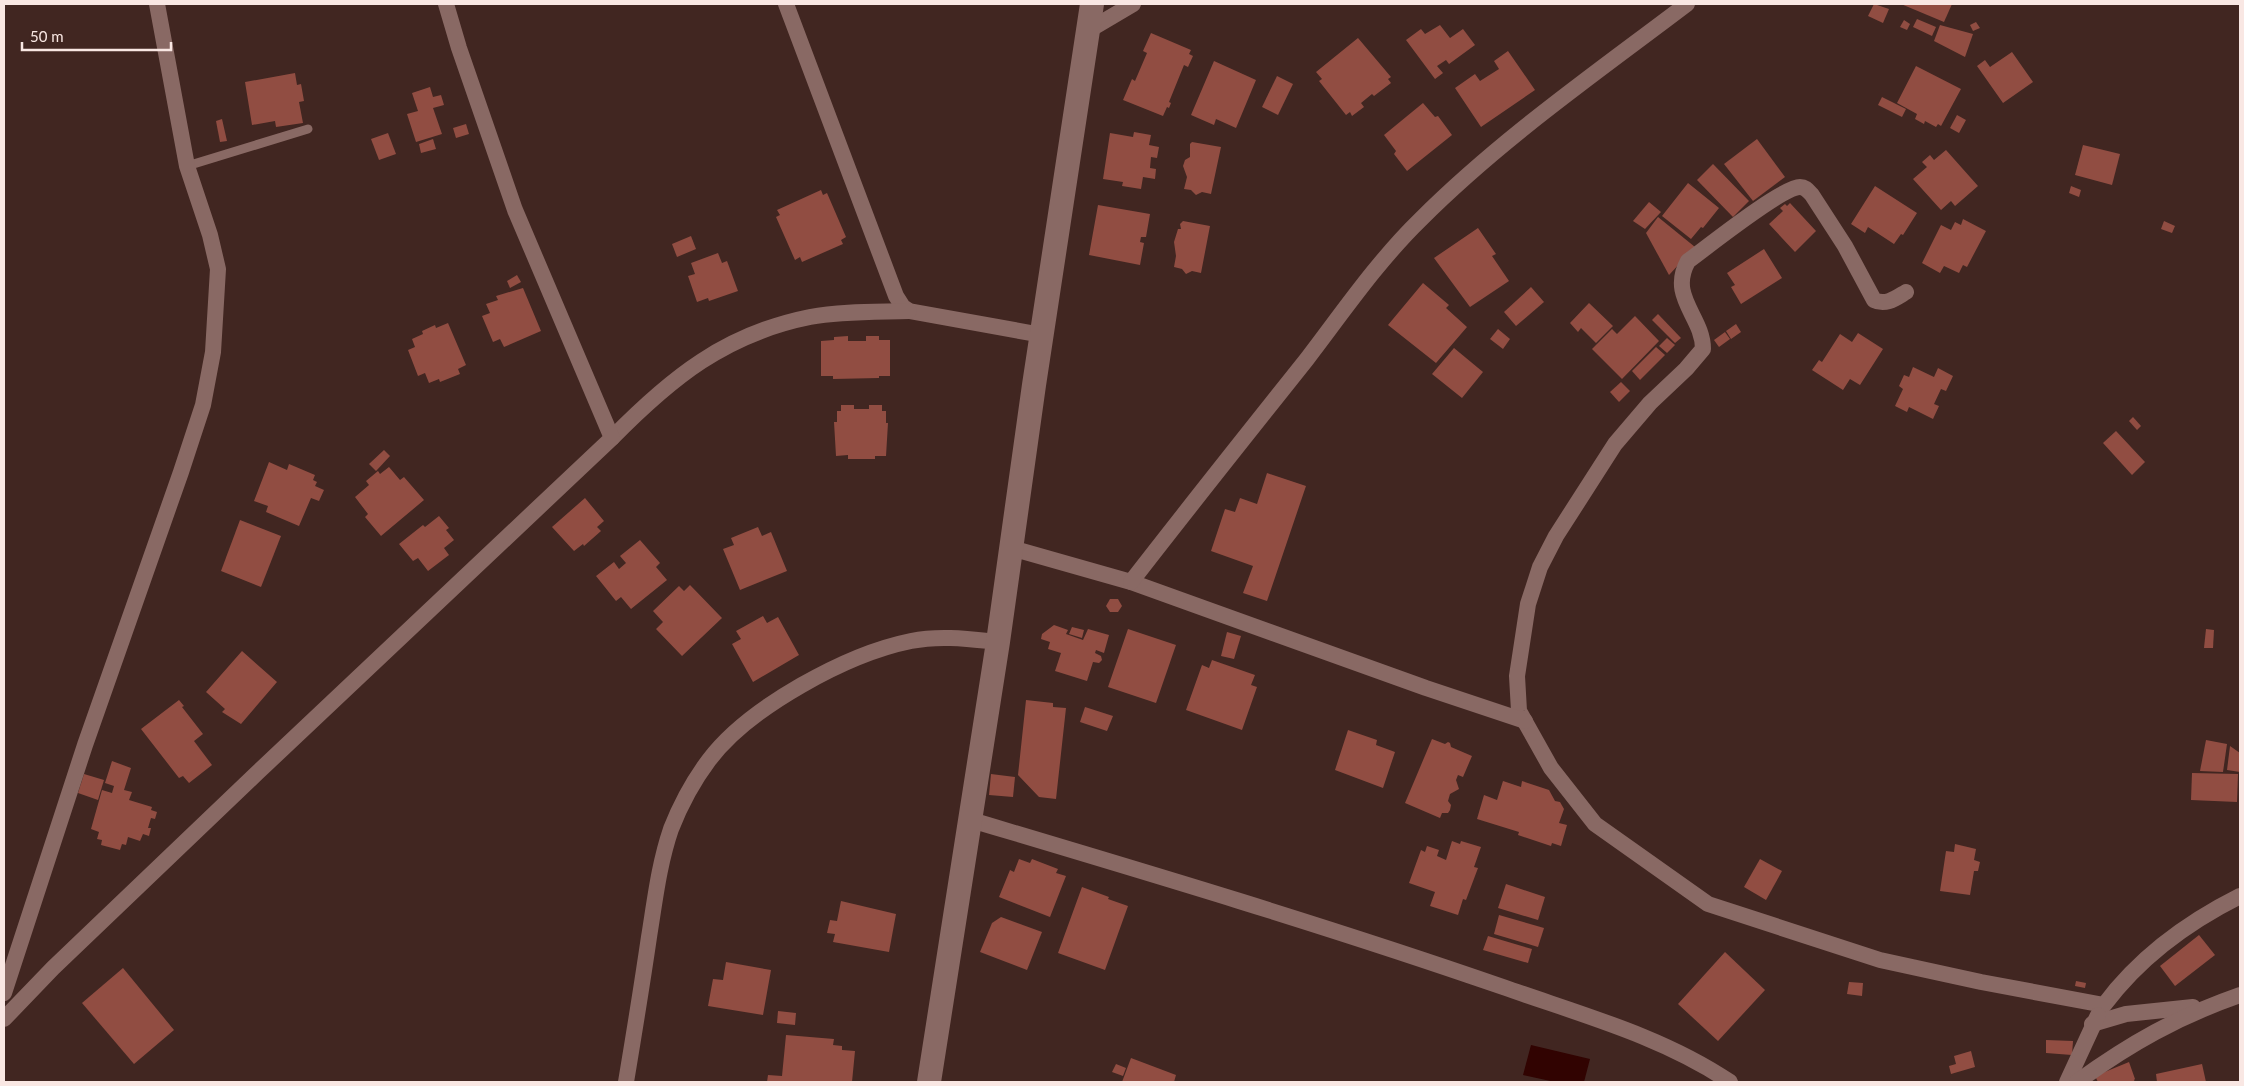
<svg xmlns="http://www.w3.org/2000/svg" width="2244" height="1086" font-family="Lato,sans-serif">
<rect width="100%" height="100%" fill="#412621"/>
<path fill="#310301" d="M1531,1045L1590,1059L1584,1082H1555L1523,1075Z"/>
<g fill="#914d42">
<path d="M1874,4L1889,9L1883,23L1868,16Z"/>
<path d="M1901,4H1952L1944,22Z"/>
<path d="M1917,19L1936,27L1932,36L1913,27Z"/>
<path d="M1904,20L1910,24L1907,30L1900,27Z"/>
<path d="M1976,22L1980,28L1973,31L1970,25Z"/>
<path d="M1440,25L1450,38L1463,29L1475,45L1449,64L1446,60L1437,66L1443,73L1435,79L1406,40L1421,29L1425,34Z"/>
<path d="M1940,25L1973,34L1965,57L1934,41Z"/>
<path d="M1151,33L1191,50L1189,54L1193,56L1188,67L1184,65L1169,102L1171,103L1169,108L1167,107L1163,116L1123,100L1132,79L1135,81L1147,53L1143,51Z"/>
<path d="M1358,38L1391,77L1388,79L1391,83L1374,96L1372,94L1361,103L1364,107L1352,116L1350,112L1346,115L1319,81L1322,79L1316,72Z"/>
<path d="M1508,51L1535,90L1481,127L1455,88L1475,74L1480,81L1499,69L1494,61Z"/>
<path d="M2012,52L2033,82L2003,103L1977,66L1985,60L1990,67Z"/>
<path d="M1214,61L1256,80L1236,128L1216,119L1214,125L1191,115Z"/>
<path d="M1916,66L1961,89L1941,126L1938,124L1936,127L1925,121L1924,124L1915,119L1917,114L1897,103Z"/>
<path d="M295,73L297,85L301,84L304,101L299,102L303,123L276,127L275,121L252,125L245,82Z"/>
<path d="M1277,76L1293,84L1278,115L1262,107Z"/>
<path d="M430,87L433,97L441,95L444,105L433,108L442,134L416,142L407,114L418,111L412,93Z"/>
<path d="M1882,97L1906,109L1902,117L1878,105Z"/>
<path d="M1423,103L1435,117L1438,116L1452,135L1407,171L1394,154L1396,151L1384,135Z"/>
<path d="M1957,115L1966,120L1959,133L1950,128Z"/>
<path d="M222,119L227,141L220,142L216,121Z"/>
<path d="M466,124L469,134L456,138L453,128Z"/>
<path d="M1134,132L1151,135L1149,145L1159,147L1157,158L1151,157L1150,168L1156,169L1155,179L1143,177L1141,189L1122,186L1123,182L1103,179L1110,133L1133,137Z"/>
<path d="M388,133L396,154L379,160L371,139Z"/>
<path d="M433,139L436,149L421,153L419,144Z"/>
<path d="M1757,139L1785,177L1753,201L1724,164Z"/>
<path d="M1192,142L1221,147L1211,194L1202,192L1196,195L1191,190L1184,189L1187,177L1183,166L1185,160L1190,157V144Z"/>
<path d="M2083,145L2120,154L2112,185L2075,175Z"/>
<path d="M1946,150L1978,186L1955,206L1951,201L1941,210L1913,179L1927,167L1922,162L1930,155L1934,160Z"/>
<path d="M1713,164L1749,201L1733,217L1697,180Z"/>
<path d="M1688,183L1719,208L1703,228L1701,227L1691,239L1662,216Z"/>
<path d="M1875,186L1917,213L1903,235L1901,234L1894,244L1868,227L1865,233L1851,224Z"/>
<path d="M2071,186L2081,190L2079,197L2069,193Z"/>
<path d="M821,190L823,195L827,193L846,237L841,240L843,244L802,262L800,257L795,260L776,217L780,215L777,210Z"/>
<path d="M1649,202L1661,212L1645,229L1633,221Z"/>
<path d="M1790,203L1816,231L1795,252L1769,224L1783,211L1780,208L1785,204L1787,206Z"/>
<path d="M1098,205L1150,214L1146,237H1141L1140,242L1144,243L1140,265L1089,255Z"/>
<path d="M1658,217L1695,247L1669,275L1646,233Z"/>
<path d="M1963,219L1986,231L1967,267L1963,265L1959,273L1944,266L1940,273L1922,263L1941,225L1951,230L1955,222L1961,225Z"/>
<path d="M1183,221L1210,226L1201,273L1192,271L1186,274L1182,269L1174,267L1176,256L1174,242L1178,229H1181L1180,224Z"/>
<path d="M2164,221L2175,226L2172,233L2161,229Z"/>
<path d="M1478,228L1496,254L1492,256L1509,281L1470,307L1434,258Z"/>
<path d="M691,236L696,249L677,257L672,244Z"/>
<path d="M1764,249L1782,278L1741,304L1731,287L1735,285L1727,273Z"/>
<path d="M718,253L722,263L727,261L738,291L709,301L708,298L697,302L688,276L695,274L691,263Z"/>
<path d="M517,275L521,282L510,288L507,281Z"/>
<path d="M1423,283L1449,305L1446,308L1467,327L1436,363L1388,325Z"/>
<path d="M1531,287L1544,302L1516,326L1504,312Z"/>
<path d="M523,288L541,331L504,347L500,339L493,342L482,316L490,313L486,304L498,300L496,296Z"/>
<path d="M1589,303L1613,326L1596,343L1581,328L1578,332L1570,323Z"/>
<path d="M1658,314L1681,338L1675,343L1652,320Z"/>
<path d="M1635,316L1659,341L1622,379L1592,349L1612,329L1617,334Z"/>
<path d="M448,323L466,365L458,369L460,374L440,382L439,379L429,383L425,373L418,376L408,350L415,347L412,339L423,334L422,331L435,325L436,328Z"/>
<path d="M1736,324L1741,332L1731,339L1726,331Z"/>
<path d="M1498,329L1510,339L1503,349L1490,339Z"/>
<path d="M1725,332L1730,339L1719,347L1714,340Z"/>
<path d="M1858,333L1883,349L1860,385L1850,379L1843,390L1812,370L1819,360L1822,362L1840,334L1852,342Z"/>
<path d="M848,336V341H866V336H879V340H890V376H879V378L833,379V376H821V341L834,340V337Z"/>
<path d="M1667,338L1675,345L1667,353L1659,346Z"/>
<path d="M1656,347L1665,355L1640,380L1632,371Z"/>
<path d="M1454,348L1483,372L1462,398L1432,374Z"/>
<path d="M1913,367L1934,377L1938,368L1953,376L1946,391L1941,389L1934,404L1939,406L1933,419L1909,407L1907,412L1895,406L1903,389L1899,386L1904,375L1909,377Z"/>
<path d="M1621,382L1630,391L1619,402L1610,392Z"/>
<path d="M841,405H854V409H869V405H882V411H886V423H888L886,456H875V459H848V455L836,456L834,422H837V411H841Z"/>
<path d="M2133,417L2141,426L2137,430L2129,421Z"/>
<path d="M2116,431L2145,462L2132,475L2103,443Z"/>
<path d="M384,450L390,456L376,471L369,464Z"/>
<path d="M269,462L287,470L289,464L315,475L313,480L317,482L315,486L324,490L319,501L311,498L299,526L266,512L268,506L254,501Z"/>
<path d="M389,467L400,480L404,477L424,500L381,536L365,517L368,514L355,497L369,485L366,481L378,471L380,474Z"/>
<path d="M1267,473L1306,486L1267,601L1243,593L1253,566L1211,551L1225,509L1235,512L1240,498L1257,504Z"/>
<path d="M585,498L604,521L597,527L601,531L584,546L583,544L574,551L552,527Z"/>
<path d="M439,516L449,528L446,530L454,540L444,548L449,555L428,571L418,558L413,561L399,544L423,525L425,527Z"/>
<path d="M240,520L281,536L261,587L221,571Z"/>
<path d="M758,527L762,536L771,532L787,571L740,590L723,549L734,545L731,538Z"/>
<path d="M640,540L660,563L656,567L667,580L631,609L621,597L616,601L596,576L614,562L619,569L626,563L620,556Z"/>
<path d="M690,585L722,618L682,656L656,629L663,622L653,611L679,586L684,591Z"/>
<path d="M1110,599H1118L1122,606L1118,612H1110L1106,606Z"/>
<path d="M763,616L767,623L778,617L799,655L753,682L732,644L741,639L736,631Z"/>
<path d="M1054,625L1068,630L1066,634L1083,640L1088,629L1109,635L1104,653L1096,650L1095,653L1101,656L1102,660L1099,663L1093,662L1087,681L1055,671L1061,653L1048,649L1050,642L1041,639L1042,634Z"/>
<path d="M1072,627L1084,630L1082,638L1069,634Z"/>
<path d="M1128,629L1176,645L1156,703L1108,687Z"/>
<path d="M2206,629L2214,630L2213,648H2204Z"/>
<path d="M1227,632L1241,636L1234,659L1221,656Z"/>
<path d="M242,651L277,682L241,724L222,712L225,709L206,692Z"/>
<path d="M1212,660L1255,675L1251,685L1257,687L1242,730L1186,710L1202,665L1209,668Z"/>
<path d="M179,700L184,706L182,707L203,734L194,741L212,765L189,783L183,776L179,778L141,729Z"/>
<path d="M1026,700L1053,703V707L1066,708L1056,799L1039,797L1018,775Z"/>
<path d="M1085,707L1113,716L1107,731L1080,722Z"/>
<path d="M1348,730L1377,740L1376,745L1395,752L1383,788L1335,770Z"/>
<path d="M1432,739L1445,744L1448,742L1450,743L1451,747L1472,756L1463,777L1458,775L1456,780L1459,789L1450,794L1448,801L1451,805L1450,810L1448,813H1442L1440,818L1405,803Z"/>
<path d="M2206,740L2227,744L2223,772L2200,771Z"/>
<path d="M2230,746L2240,753V772L2227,770Z"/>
<path d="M112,761L131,768L124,790L132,792L129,800L152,807L151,810L157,812L155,819L151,818L148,828H151L149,836L143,834L140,841L128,837L126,845L122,844L120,850L101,845L102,840L97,839L99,832L91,829L102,790L112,793L114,786L105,783Z"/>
<path d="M2192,773L2238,774L2237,802L2191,800Z"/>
<path d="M84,774L104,780L98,800L78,793Z"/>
<path d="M991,774L1015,777L1013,797L989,795Z"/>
<path d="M1503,781L1521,787L1522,781L1549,790L1555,801L1560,802L1564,809L1559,823L1567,825L1561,846L1552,843L1551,846L1518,835L1519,832L1477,819L1484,795L1497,800Z"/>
<path d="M1452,841L1460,844L1461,841L1481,847L1474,867L1478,868L1466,900L1463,899L1458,915L1430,906L1435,892L1409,883L1421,850L1425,852L1427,846L1439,850L1437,856L1446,860Z"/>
<path d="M1955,844L1976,849L1974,860L1980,862L1978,871H1974L1970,895L1940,891L1946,851L1954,852Z"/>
<path d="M1019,859L1030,863L1032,859L1058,869L1056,873L1066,876L1050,917L999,897L1010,870L1014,872Z"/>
<path d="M1760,859L1782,871L1766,900L1744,887Z"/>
<path d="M1506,884L1545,897L1538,920L1498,908Z"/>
<path d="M1082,887L1109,897L1108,899L1128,906L1105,970L1058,953Z"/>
<path d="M841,901L896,914L889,952L833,942L835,934L827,933L830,920L837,921Z"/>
<path d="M1499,915L1544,928L1538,947L1494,934Z"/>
<path d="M1001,917L1042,932L1027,970L980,952L992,923Z"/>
<path d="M2199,935L2215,955L2175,986L2160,966Z"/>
<path d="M1488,936L1532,949L1528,963L1483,950Z"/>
<path d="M1725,952L1765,990L1718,1041L1678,1004Z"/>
<path d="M726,962L771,970L763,1015L708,1006L713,979L723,980Z"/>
<path d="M123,968L174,1030L134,1064L82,1003Z"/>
<path d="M2076,981L2086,983L2085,988L2075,986Z"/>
<path d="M1849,982L1863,983L1862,996L1847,994Z"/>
<path d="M778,1011L796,1013L795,1025L777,1023Z"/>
<path d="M786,1035L834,1039L833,1045L842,1046V1050L855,1051L852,1082H767L768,1075L782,1076Z"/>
<path d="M2046,1040L2073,1041L2072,1055L2046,1053Z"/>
<path d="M1971,1051L1975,1067L1951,1074L1949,1066L1956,1064L1954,1056Z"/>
<path d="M1131,1058L1176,1075L1174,1082H1122Z"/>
<path d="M2129,1062L2135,1079L2134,1080L2135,1082H2098L2095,1076Z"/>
<path d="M1116,1064L1126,1068L1123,1076L1112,1072Z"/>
<path d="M2202,1064L2206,1082H2157L2156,1074Z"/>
</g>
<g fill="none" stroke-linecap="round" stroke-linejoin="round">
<path stroke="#896964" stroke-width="9" d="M187,166L308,129"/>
<g stroke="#896964" stroke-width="16">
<path d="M786,4L896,296L903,307L909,311L1042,335"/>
<path d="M1089,30L1133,4"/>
<path d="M1906,292C1896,298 1886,306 1874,300L1845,246L1812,195C1808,191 1806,187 1800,187C1782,187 1706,248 1688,261C1668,297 1703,316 1703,349L1686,369L1650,403L1615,444L1556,536L1540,567L1528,604L1517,676L1519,711L1551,768L1595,824L1708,904L1880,960L1981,982L2104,1005C2139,958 2188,922 2240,896"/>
<path d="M612,438C671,378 725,334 810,317C842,311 877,312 909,311"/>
<path d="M1011,548L1131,582L1426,688L1525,721"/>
<path d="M1131,582C1189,507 1248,433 1307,359C1343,312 1377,262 1420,220C1501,139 1596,73 1687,4"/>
<path d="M971,820C1149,873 1327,926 1503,987C1579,1014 1662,1036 1730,1082"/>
<path d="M4,993L85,745L181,472L203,405L213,352L218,269L210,235L187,166L157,4"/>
<path d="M4,1019L53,968L257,773L612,438L515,210L459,48L446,4"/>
<path d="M2092,1024L2126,1014L2193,1007"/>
<path d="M626,1082C634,1034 642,985 649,937C655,900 659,864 671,829C680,806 694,780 709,760C749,707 847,654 911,641C940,635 969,639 998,642"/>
<path d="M2067,1082L2098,1015"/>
<path d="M2077,1082C2131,1043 2177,1017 2240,995"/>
</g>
<path stroke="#896964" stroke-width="24" d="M929,1082L998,642L1034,385L1092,4"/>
</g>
<rect width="2244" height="1086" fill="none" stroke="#f9e7e3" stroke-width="10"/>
<path d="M22 42v8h149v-8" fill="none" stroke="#f9e7e3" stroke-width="2.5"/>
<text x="30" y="42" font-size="15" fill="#f9e7e3" stroke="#412621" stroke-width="4" paint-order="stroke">50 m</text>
</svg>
